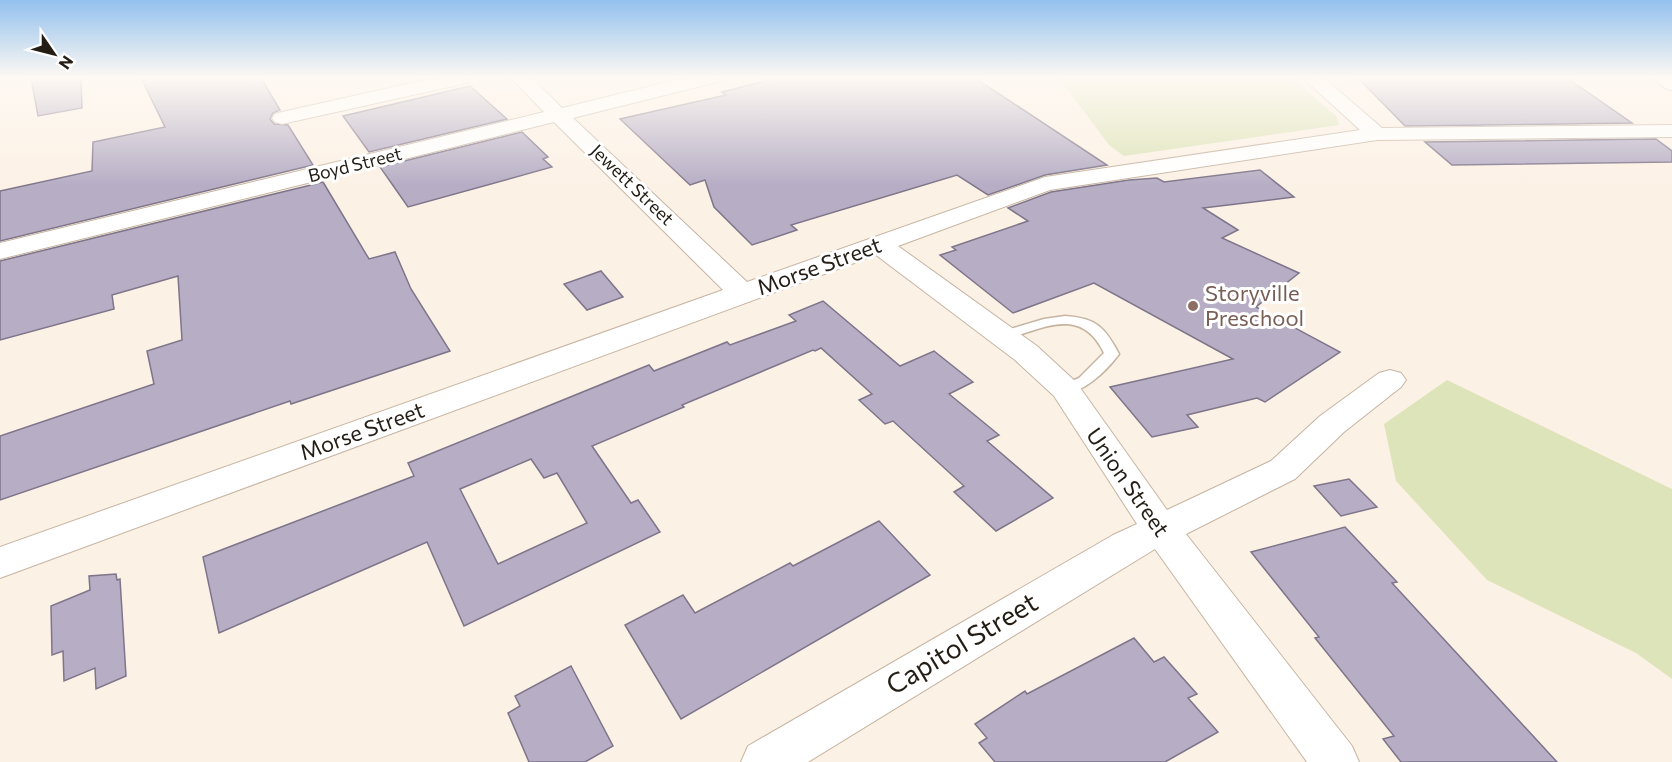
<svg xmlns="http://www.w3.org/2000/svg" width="1672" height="762" font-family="Commissioner,sans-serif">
<rect width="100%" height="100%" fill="#fcf1e5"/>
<g fill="#dee4ba">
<path d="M1059,78H1292L1337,117L1339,125L1124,156L1109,145Z"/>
<path d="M1447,380L1672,489V679L1636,653L1487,580L1396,481L1384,424Z"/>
</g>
<g fill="#b7aec5" stroke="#7e758a" stroke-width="1.5" fill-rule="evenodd">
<path d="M31,78H81L82,108L38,116Z"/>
<path d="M141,78H261L280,110L273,113L270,119L274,124L288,125L313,165L0,241V191L92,171L93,142L165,127Z"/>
<path d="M776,78H975L1107,165L1045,175L988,195L957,175L791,225L797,230L752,245L714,207L705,180L690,185L620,119L726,95L722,92Z"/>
<path d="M1358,78H1567L1632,123L1405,126Z"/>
<path d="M470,86L507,119L369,152L343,116Z"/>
<path d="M522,132L548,157L543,159L552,167L408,207L380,167Z"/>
<path d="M1656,139L1672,151V162L1452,165L1425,142Z"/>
<path d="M1260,170L1294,197L1203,208L1238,230L1222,238L1299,273L1256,307L1340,352L1265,402L1257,398L1187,415L1198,427L1152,437L1110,387L1233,359L1094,283L1013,313L940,255L956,250L952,247L1028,221L1008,208L1051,192L1129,180L1157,178L1164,182Z"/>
<path d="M323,182L369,259L395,252L411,289L450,351L291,404L290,401L0,500V436L154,384L147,351L182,340L178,276L112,295L114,309L0,340V261Z"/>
<path d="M601,271L623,297L587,310L564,284Z"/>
<path d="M823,301L900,366L934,351L973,382L949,394L999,435L987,441L1053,498L996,531L954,492L964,486L893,421L885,424L859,400L872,394L821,348L815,351L813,350L682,405L684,407L592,446L631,503L638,500L660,532L464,626L427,542L219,633L203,557L414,476L408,463L649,365L654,371L727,342L730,345L796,321L789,315ZM531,459L544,478L557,473L587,523L498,564L460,489Z"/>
<path d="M1349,479L1377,507L1341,516L1314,486Z"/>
<path d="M879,521L930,575L681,719L625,625L683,595L695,613L790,563L793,566Z"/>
<path d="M1345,527L1397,582L1392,583L1557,762H1401L1383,739L1394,736L1315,638L1319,637L1251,552Z"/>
<path d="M116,574L117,580L120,579L126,676L96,689L95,668L64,681L63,651L52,655L51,606L90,590L89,576Z"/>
<path d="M1134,638L1154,662L1164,657L1197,694L1188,698L1218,732L1165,762H995L979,743L987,738L975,724L1025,691L1027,694Z"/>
<path d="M571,666L613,746L585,762H529L508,713L520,706L515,696Z"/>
</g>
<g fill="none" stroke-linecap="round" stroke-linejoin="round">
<g stroke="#c6b4a1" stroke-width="3">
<path id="service" d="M1065,316C1096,318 1105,327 1119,354C1108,369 1080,398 1060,392L1057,389L1060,386L1079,378L1104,353C1080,304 1042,330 1002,340L995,336L997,333L1044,319Z"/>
</g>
<g stroke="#c6b4a1" stroke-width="2">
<g id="minor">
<path d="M434,78H471L469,82L462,84L282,124L275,122L272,118L275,114L282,112Z"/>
<path d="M511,78H532L562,108L684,78H719L717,82L573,118L747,282L1045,177L1360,130L1303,78H1324L1382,128L1672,125V137L1377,140L1050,190L898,246L1037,346L1076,382L1167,510L1271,461L1320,416L1379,373L1390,370L1401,373L1406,380L1401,387L1344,432L1295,479L1186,534L1352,746L1359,762H1307L1155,549L808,762H741L748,746L1113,535L1137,524L1054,396L1015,360L876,255L0,578V547L723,290L554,122L0,259V243L544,112Z"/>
</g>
</g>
<g stroke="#c6b4a1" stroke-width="3">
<path id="primary" d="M1653,78H1672V90L1665,88Z"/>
</g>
<use href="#service" fill="#fff" fill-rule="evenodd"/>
<use href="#minor" fill="#fff" fill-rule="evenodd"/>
<use href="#primary" fill="#fff" fill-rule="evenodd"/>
</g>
<linearGradient id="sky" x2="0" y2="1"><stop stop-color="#93c1ee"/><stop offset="0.42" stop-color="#fef9f3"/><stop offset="1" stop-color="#fef9f3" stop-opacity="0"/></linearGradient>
<rect width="1672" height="185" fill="url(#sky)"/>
<circle fill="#8d6e63" stroke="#fff" stroke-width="2" cx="1193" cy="306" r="6"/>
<g text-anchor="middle" stroke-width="6" stroke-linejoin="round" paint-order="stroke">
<g font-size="18" fill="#231d15" stroke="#fff">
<text transform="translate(355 165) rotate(-14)" y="6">Boyd Street</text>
<text transform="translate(632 185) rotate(44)" y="6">Jewett Street</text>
</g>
<g font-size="22" fill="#231d15" stroke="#fff">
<text transform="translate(819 266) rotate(-20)" y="8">Morse Street</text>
<text transform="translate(362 431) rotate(-20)" y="8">Morse Street</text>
<text transform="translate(1128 482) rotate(55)" y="8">Union Street</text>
</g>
<g font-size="22" fill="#785e54" stroke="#fff" text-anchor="start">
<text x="1205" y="301">Storyville<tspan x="1205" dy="25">Preschool</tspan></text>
</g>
<g font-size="27" fill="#231d15" stroke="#fff">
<text transform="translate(962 644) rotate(-31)" y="9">Capitol Street</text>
</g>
</g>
<g transform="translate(54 54) rotate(125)" stroke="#ffffff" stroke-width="4.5" paint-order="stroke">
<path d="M0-4.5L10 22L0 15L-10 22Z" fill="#231d15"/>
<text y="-9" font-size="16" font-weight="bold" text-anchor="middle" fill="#231d15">N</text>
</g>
</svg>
